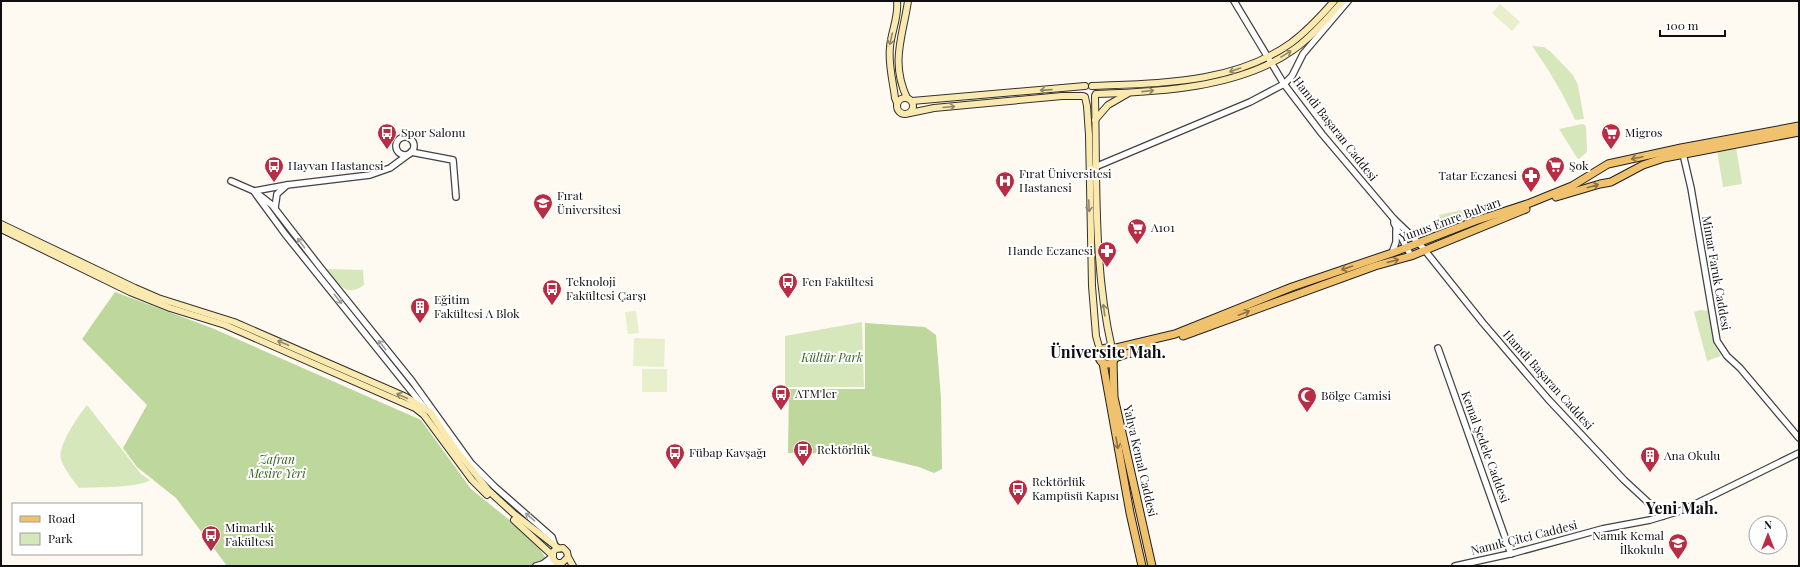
<svg xmlns="http://www.w3.org/2000/svg" width="1800" height="567" font-family="'Playfair Display',serif">
<rect width="100%" height="100%" fill="#fefaf1"/>
<g fill="#d7e7bc">
<path d="M1532,46L1544,47L1551,52L1573,75L1578,85L1584,119L1575,120C1563,93 1549,70 1532,46Z"/>
<path d="M1582,124L1585,125L1586,127L1587,152L1579,159L1577,158L1559,129Z"/>
<path d="M1736,147L1742,184L1723,187L1717,150Z"/>
<path d="M1465,209L1467,210L1471,220L1446,231L1439,215Z"/>
<path d="M327,269L363,270L364,285C347,298 338,284 327,271Z"/>
<path d="M1700,310L1708,311L1714,344L1721,356L1707,361L1694,312Z"/>
<path d="M862,322L864,387H785V336Z"/>
<path d="M87,405L141,474L150,480C140,488 94,487 79,488C73,480 64,469 61,459C57,446 79,415 87,405Z"/>
</g>
<g fill="#bdd79c">
<path d="M115,292L212,328L421,420L471,489L533,539L551,566H227L176,498L137,467L123,448L147,405L82,339Z"/>
<path d="M865,323L925,327L936,335L941,398L942,469L934,473L919,467L865,454L788,453L789,389H865Z"/>
</g>
<g fill="#e7efcd">
<path d="M1500,4L1520,22L1512,31L1492,13Z"/>
<path d="M636,311L639,333L628,334L625,312Z"/>
<path d="M634,338L665,339L664,367L633,366Z"/>
<rect x="642" y="369" width="25" height="23"/>
</g>
<g fill="none" stroke-linecap="round" stroke-linejoin="round">
<g stroke="#424242" stroke-width="8">
<g id="tertiary">
<path d="M1234,1L1284,84L1322,134L1394,219V223L1411,256"/>
<circle cx="405" cy="146" r="9"/>
<path d="M411,152L453,160L456,197"/>
<path d="M1683,154L1691,188L1717,341L1727,356L1740,368L1799,438"/>
<path d="M1095,167L1250,102L1284,84L1292,76L1303,54L1348,1"/>
<path d="M231,181L254,191L287,185L370,175L390,168L409,154"/>
<path d="M254,191L272,205L320,267L412,381L471,463L495,487L552,537L555,546"/>
<path d="M255,193L285,234L424,407"/>
<path d="M275,208L277,194L287,185"/>
<path d="M1394,219L1419,243L1483,323L1548,399L1624,480L1663,516"/>
<path d="M1392,253L1396,242V230"/>
<path d="M1438,348L1511,554"/>
<path d="M552,557L543,564L557,563"/>
<path d="M536,566L543,564"/>
<path d="M1455,566L1514,553L1602,529L1650,520L1683,510L1799,453"/>
</g>
</g>
<g stroke="#313131" stroke-width="8">
<g id="secondary">
<path d="M1092,86C1160,83 1233,84 1291,43C1307,31 1321,16 1334,1"/>
<path d="M1096,94C1158,92 1240,88 1293,50C1312,37 1327,18 1343,1"/>
<path d="M1095,96C1097,180 1093,266 1112,349"/>
<path d="M1085,97L1087,106L1089,135L1092,286L1096,336L1100,350"/>
<circle cx="905" cy="106" r="8"/>
<path d="M907,98C890,62 903,36 908,1"/>
<path d="M912,101L1085,86"/>
<path d="M897,103L895,98C893,81 888,64 890,47C891,32 899,17 897,1"/>
<path d="M910,113L934,108L1062,96H1083"/>
<path d="M1095,120L1108,105L1127,94"/>
<path d="M1,224L135,288L158,298L234,322L406,397L430,412L453,446L489,491L513,513L558,548"/>
<path d="M1,229L130,292L170,308L225,325L415,408L424,415L472,480L487,495"/>
<path d="M514,520L552,555"/>
<path d="M568,557L562,563H557L553,559V552L556,549L563,548L567,552L568,557L573,566"/>
</g>
</g>
<g stroke="#202020" stroke-width="9">
<g id="primary">
<path d="M1556,197L1600,184L1611,182L1643,165L1664,158L1799,132"/>
<path d="M1183,336L1375,266L1411,256L1526,209"/>
<circle cx="1107" cy="356" r="8"/>
<path d="M1112,349L1175,334L1292,287L1392,253L1475,221L1530,203L1572,186L1608,164L1681,148L1799,126"/>
<path d="M1115,358L1152,345"/>
<path d="M1113,361L1114,397L1152,566"/>
<path d="M1103,363L1130,513L1142,566"/>
</g>
</g>
<use href="#tertiary" stroke="#fff" stroke-width="5.5"/>
<use href="#secondary" stroke="#fbeab0" stroke-width="6"/>
<use href="#primary" stroke="#f1c26e" stroke-width="7"/>
</g>
<defs><path id="oneway-shaft" d="M-6 0H5M1.5-3L5.5 0L1.5 3" fill="none" stroke-width="1.6" stroke-linecap="round" stroke-linejoin="round"/></defs>
<g stroke="#918768">
<use href="#oneway-shaft" transform="translate(891 39) rotate(103)"/>
<use href="#oneway-shaft" transform="translate(1286 54) rotate(-31)"/>
<use href="#oneway-shaft" transform="translate(1235 70) rotate(161)"/>
<use href="#oneway-shaft" transform="translate(1046 90) rotate(176)"/>
<use href="#oneway-shaft" transform="translate(1148 91) rotate(-6)"/>
<use href="#oneway-shaft" transform="translate(949 107) rotate(-5)"/>
<use href="#oneway-shaft" transform="translate(1089 206) rotate(88)"/>
<use href="#oneway-shaft" transform="translate(1104 310) rotate(-98)"/>
<use href="#oneway-shaft" transform="translate(283 343) rotate(-157)"/>
<use href="#oneway-shaft" transform="translate(402 396) rotate(-156)"/>
</g>
<g stroke="#8b7143">
<use href="#oneway-shaft" transform="translate(1637 158) rotate(168)"/>
<use href="#oneway-shaft" transform="translate(1593 186) rotate(-16)"/>
<use href="#oneway-shaft" transform="translate(1393 261) rotate(-15)"/>
<use href="#oneway-shaft" transform="translate(1347 268) rotate(161)"/>
<use href="#oneway-shaft" transform="translate(1244 313) rotate(-21)"/>
<use href="#oneway-shaft" transform="translate(1117 443) rotate(80)"/>
</g>
<g stroke="#9f9f9f">
<use href="#oneway-shaft" transform="translate(301 243) rotate(-127)"/>
<use href="#oneway-shaft" transform="translate(338 299) rotate(51)"/>
<use href="#oneway-shaft" transform="translate(382 345) rotate(-129)"/>
<use href="#oneway-shaft" transform="translate(530 517) rotate(-139)"/>
</g>
<defs>
<g id="bus-pin" transform="scale(1)"><path d="M0 17L-7.5 6A9.5 9.5 0 1 1 7.5 6Z" fill="#b82d43" stroke="#fff"/><path d="M-5-6H5V4H4V6H2V4H-2V6H-4V4H-5ZM-3.5-4V0h7V-4ZM-3.5 1.2v1.5H-2V1.2ZM2 1.2v1.5H3.5V1.2Z" fill="#fff"/></g>
<g id="supermarket-pin" transform="scale(1)"><path d="M0 17L-7.5 6A9.5 9.5 0 1 1 7.5 6Z" fill="#b82d43" stroke="#fff"/><path d="M-6-5.5h2.5l.6 2H6L4.5 2H-2.5L-4.4-4H-6ZM-1.5 3.2a1.3 1.3 0 1 0 .1 0ZM3 3.2a1.3 1.3 0 1 0 .1 0Z" fill="#fff"/></g>
<g id="pharmacy-pin" transform="scale(1)"><path d="M0 17L-7.5 6A9.5 9.5 0 1 1 7.5 6Z" fill="#b82d43" stroke="#fff"/><path d="M-2-6h4v4h4v4h-4v4h-4v-4h-4v-4h4Z" fill="#fff"/></g>
<g id="hospital-pin" transform="scale(1)"><path d="M0 17L-7.5 6A9.5 9.5 0 1 1 7.5 6Z" fill="#b82d43" stroke="#fff"/><path d="M-5-5h3v3.5h4V-5h3V5h-3V1.5h-4V5h-3Z" fill="#fff"/></g>
<g id="university-pin" transform="scale(1)"><path d="M0 17L-7.5 6A9.5 9.5 0 1 1 7.5 6Z" fill="#b82d43" stroke="#fff"/><path d="M0-5L7-2L0 1L-7-2ZM-4 1L0 2.5L4 1V4Q0 6-4 4Z" fill="#fff"/></g>
<g id="building-pin" transform="scale(1)"><path d="M0 17L-7.5 6A9.5 9.5 0 1 1 7.5 6Z" fill="#b82d43" stroke="#fff"/><path d="M-4-6H4V6H1V3H-1V6H-4ZM-2.5-4.3h1.7v1.8h-1.7ZM.8-4.3h1.7v1.8H.8ZM-2.5-1h1.7V.8h-1.7ZM.8-1h1.7V.8H.8Z" fill="#fff"/></g>
<g id="mosque-pin" transform="scale(1)"><path d="M0 17L-7.5 6A9.5 9.5 0 1 1 7.5 6Z" fill="#b82d43" stroke="#fff"/><path d="M3.5-4.9A6 6 0 1 0 3.5 4.9A5 5 0 1 1 3.5-4.9Z" fill="#fff"/></g>
<g id="school-pin" transform="scale(1)"><path d="M0 17L-7.5 6A9.5 9.5 0 1 1 7.5 6Z" fill="#b82d43" stroke="#fff"/><path d="M0-5L7-2L0 1L-7-2ZM-4 1L0 2.5L4 1V4Q0 6-4 4Z" fill="#fff"/></g>
</defs>
<g fill-rule="evenodd">
<use href="#bus-pin" x="387" y="133"/>
<use href="#supermarket-pin" x="1611" y="133"/>
<use href="#bus-pin" x="274" y="166"/>
<use href="#supermarket-pin" x="1555" y="166"/>
<use href="#pharmacy-pin" x="1531" y="176"/>
<use href="#hospital-pin" x="1005" y="181"/>
<use href="#university-pin" x="543" y="203"/>
<use href="#supermarket-pin" x="1137" y="228"/>
<use href="#pharmacy-pin" x="1107" y="251"/>
<use href="#bus-pin" x="788" y="282"/>
<use href="#bus-pin" x="552" y="289"/>
<use href="#building-pin" x="420" y="307"/>
<use href="#bus-pin" x="781" y="394"/>
<use href="#mosque-pin" x="1307" y="396"/>
<use href="#bus-pin" x="803" y="450"/>
<use href="#bus-pin" x="675" y="453"/>
<use href="#building-pin" x="1650" y="456"/>
<use href="#bus-pin" x="1018" y="489"/>
<use href="#bus-pin" x="211" y="535"/>
<use href="#school-pin" x="1678" y="543"/>
</g>
<g text-anchor="middle" stroke-width="4" stroke-linejoin="round" paint-order="stroke">
<g font-size="12" fill="#0f0f0f" stroke="#fff">
<text transform="translate(1335 129) rotate(52)" y="4">Hamdi Başaran Caddesi</text>
<text transform="translate(1450 220) rotate(-20)" y="4">Yunus Emre Bulvarı</text>
<text transform="translate(1716 273) rotate(80)" y="4">Mimar Faruk Caddesi</text>
<text transform="translate(1548 380) rotate(48)" y="4">Hamdi Başaran Caddesi</text>
<text transform="translate(1485 447) rotate(70)" y="4">Kemal Şedele Caddesi</text>
<text transform="translate(1140 461) rotate(77)" y="4">Yahya Kemal Caddesi</text>
<text transform="translate(1524 538) rotate(-14)" y="4">Namık Çitci Caddesi</text>
</g>
<g font-size="12" fill="#0f0f0f" stroke="#fff" text-anchor="start">
<text x="401" y="137">Spor Salonu</text>
<text x="1625" y="137">Migros</text>
<text x="288" y="170">Hayvan Hastanesi</text>
<text x="1569" y="170">Şok</text>
<text x="1019" y="178">Fırat Üniversitesi<tspan x="1019" dy="14">Hastanesi</tspan></text>
<text x="1517" y="180" text-anchor="end">Tatar Eczanesi</text>
<text x="557" y="200">Fırat<tspan x="557" dy="14">Üniversitesi</tspan></text>
<text x="1151" y="232">A101</text>
<text x="1093" y="255" text-anchor="end">Hande Eczanesi</text>
<text x="566" y="286">Teknoloji<tspan x="566" dy="14">Fakültesi Çarşı</tspan></text>
<text x="802" y="286">Fen Fakültesi</text>
<text x="434" y="304">Eğitim<tspan x="434" dy="14">Fakültesi A Blok</tspan></text>
<text x="795" y="398">ATM'ler</text>
<text x="1321" y="400">Bölge Camisi</text>
<text x="817" y="454">Rektörlük</text>
<text x="689" y="457">Fübap Kavşağı</text>
<text x="1664" y="460">Ana Okulu</text>
<text x="1032" y="486">Rektörlük<tspan x="1032" dy="14">Kampüsü Kapısı</tspan></text>
<text x="225" y="532">Mimarlık<tspan x="225" dy="14">Fakültesi</tspan></text>
<text x="1664" y="540" text-anchor="end">Namık Kemal<tspan x="1664" dy="14">İlkokulu</tspan></text>
</g>
<g font-size="12" font-style="italic" fill="#376322" stroke="#fff">
<text x="832" y="362">Kültür Park</text>
<text x="277" y="464">Zafran<tspan x="277" dy="14">Mesire Yeri</tspan></text>
</g>
<g font-size="16" font-weight="bold" fill="#0f0f0f" stroke="#fff">
<text x="1108" y="358">Üniversite Mah.</text>
<text x="1682" y="514">Yeni Mah.</text>
</g>
</g>
<rect width="1800" height="567" fill="none" stroke="#0f0f0f" stroke-width="4"/>
<rect x="12" y="503" width="130" height="52" fill="#ffffff" stroke="#9f9f9f"/>
<rect x="20" y="516" width="20" height="6" fill="#f1c26e" stroke="#9f9f9f"/>
<text x="48" y="523" font-size="12" fill="#0f0f0f">Road</text>
<rect x="20" y="533" width="20" height="12" fill="#d7e7bc" stroke="#9f9f9f"/>
<text x="48" y="543" font-size="12" fill="#0f0f0f">Park</text>
<g transform="translate(1768 535)"><circle r="19" fill="#ffffff" stroke="#9f9f9f"/>
<path d="M0-3L7 15L0 10L-7 15Z" fill="#b82d43"/>
<text y="-6" font-size="11" font-weight="bold" text-anchor="middle" fill="#0f0f0f">N</text>
</g>
<path d="M1660 30v6h65v-6" fill="none" stroke="#0f0f0f" stroke-width="2"/>
<text x="1666" y="30" font-size="12" fill="#0f0f0f" stroke="#ffffff" stroke-width="3" paint-order="stroke">100 m</text>
</svg>
